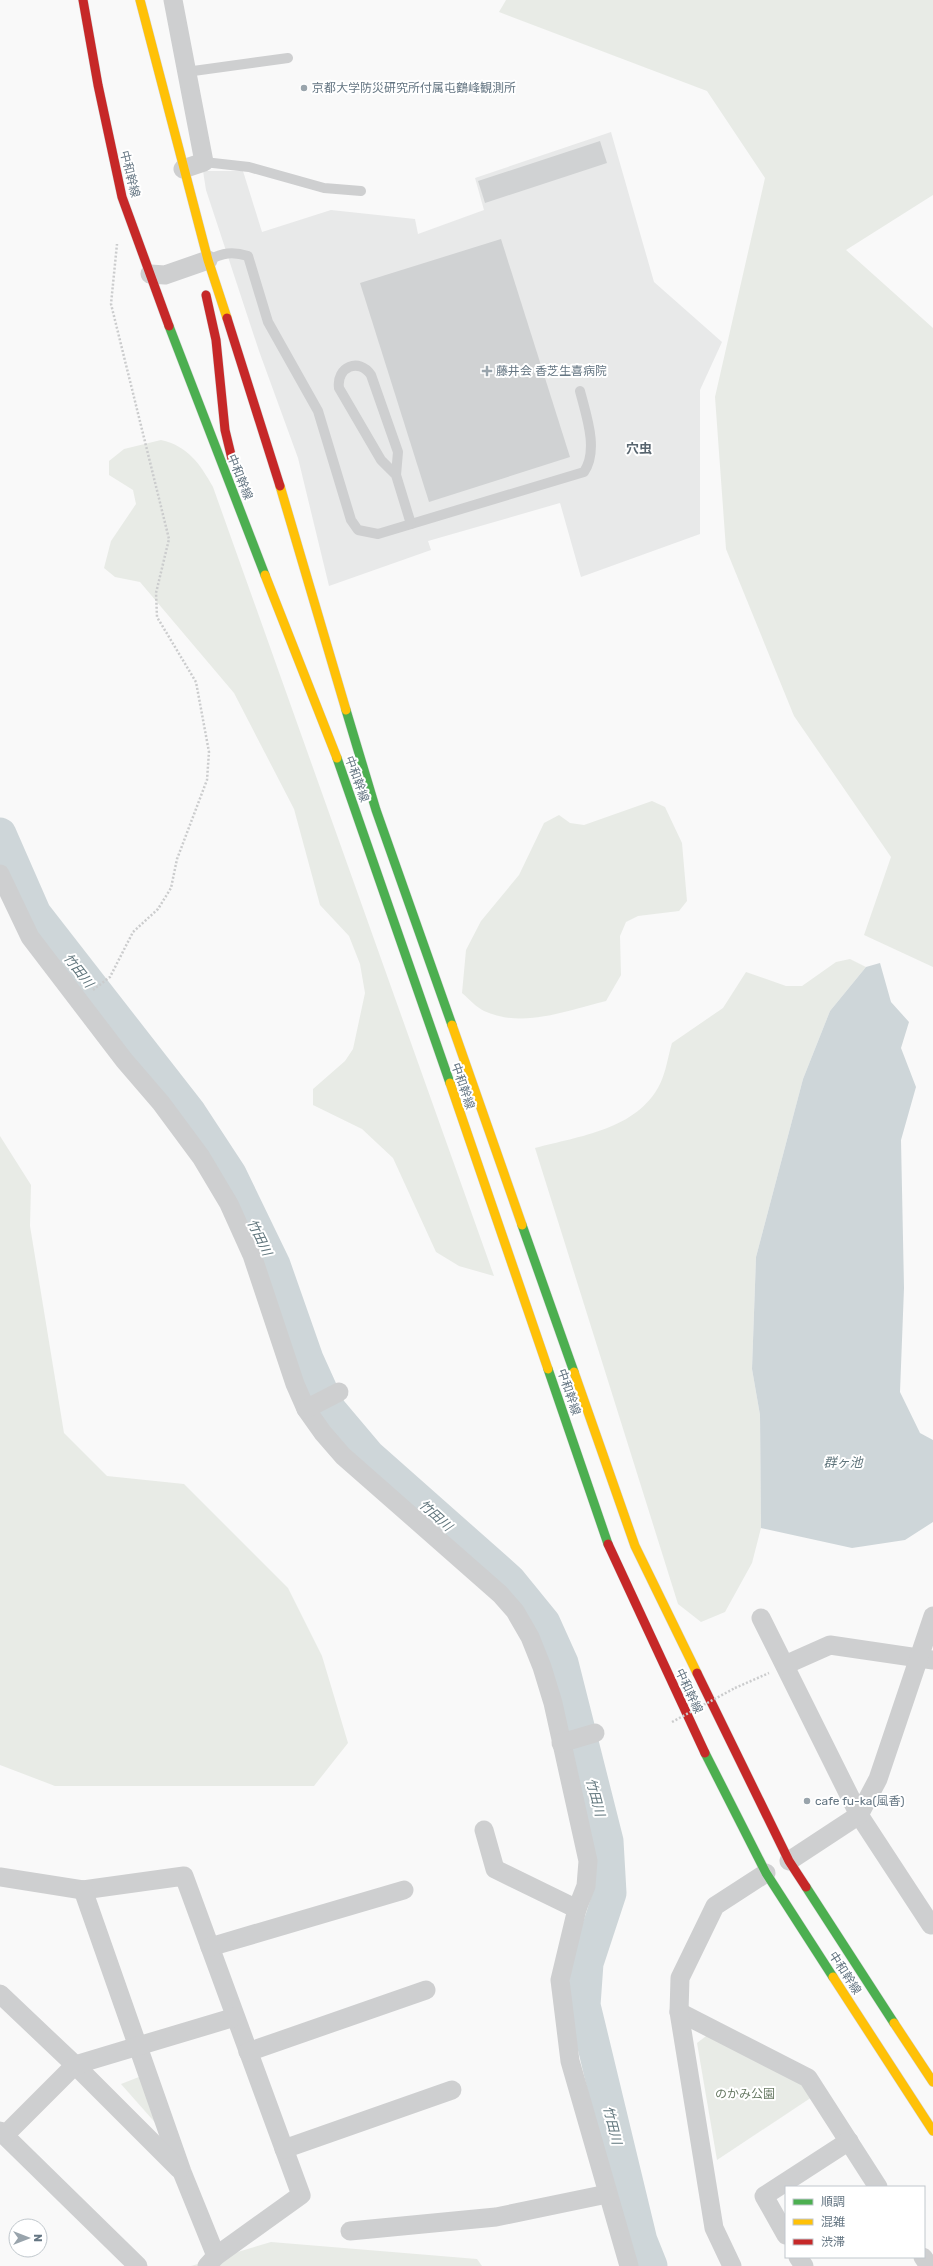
<svg xmlns="http://www.w3.org/2000/svg" width="933" height="2266" font-family="Rubik,'Noto Sans JP',sans-serif">
<rect width="100%" height="100%" fill="#f9f9f9"/>
<path fill="#e8e9e9" d="M611,132L654,282L722,342L700,390V534L581,577L560,503L428,541L431,550L329,586L298,458L259,351L206,190L203,171H243L262,232L331,210L415,219L418,234L484,210L475,178Z"/>
<g fill="#e8ebe6">
<path d="M506,0H933V195L846,250L933,328V967L864,935L891,857L794,716L726,549L715,397L765,178L707,91L499,12Z"/>
<path d="M161,440C188,446 200,464 213,487L494,1276L459,1266L436,1252L393,1158L362,1129L313,1105V1089L345,1061L353,1049L365,993L360,964L349,936L320,905L294,809L234,693L140,582L115,577L104,568L111,541L136,504L133,490L109,475V461L124,449Z"/>
<path d="M652,801L665,807L682,843L687,901L679,911L638,916L626,922L620,936L621,975L606,1001C568,1010 523,1029 484,1011C476,1007 469,999 462,993L466,950L481,921L519,875L544,823L559,815L570,823L584,825Z"/>
<path d="M850,959L866,967L830,1011L803,1079L756,1257L752,1369L760,1415L761,1528L752,1563L725,1612L701,1622L678,1604L535,1148C579,1136 637,1130 660,1084C666,1072 668,1056 672,1043L723,1008L746,972L786,986H802L836,962Z"/>
<path d="M0,1136L31,1185L30,1226L64,1433L107,1476L184,1484L288,1588L322,1656L348,1743L314,1786H55L0,1765Z"/>
<path d="M710,2033L803,2080L812,2097L717,2160L697,2043Z"/>
<path d="M144,2075L167,2136L121,2084Z"/>
<path d="M271,2242L477,2259L482,2266H191Z"/>
</g>
<path fill="#ced6d9" d="M880,963L891,1002L909,1022L901,1048L916,1087L901,1140L904,1288L900,1392L920,1433L933,1440V1522L905,1540L852,1548L761,1528L760,1415L752,1369L756,1257L803,1079L830,1011L866,967Z"/>
<g fill="none" stroke-linecap="round" stroke-linejoin="round">
<path stroke="#ced6d9" stroke-width="33" d="M0,834L35,914L190,1113L230,1174L274,1265L307,1359L330,1410L368,1455L509,1580L544,1623L562,1663L607,1841L610,1893L587,1963L584,2005L641,2241L651,2266"/>
</g>
<g fill="#d0d2d3">
<path d="M600,141L607,163L485,203L478,181Z"/>
<path d="M501,239L570,457L429,502L360,283Z"/>
</g>
<g fill="none" stroke-linecap="round" stroke-linejoin="round">
<g stroke="#d5d6d7" stroke-width="10">
<g id="fast">
<path d="M169,326L265,575"/>
<path d="M346,710L376,810L452,1025"/>
<path d="M337,758L450,1083"/>
<path d="M522,1225L574,1372"/>
<path d="M548,1369L608,1544"/>
<path d="M705,1753L766,1873L833,1977"/>
<path d="M806,1887L894,2023"/>
</g>
</g>
<g stroke="#d5d6d7" stroke-width="10">
<g id="slow">
<path d="M140,0L208,260L227,318"/>
<path d="M280,486L346,710"/>
<path d="M265,575L337,758"/>
<path d="M452,1025L522,1225"/>
<path d="M450,1083L548,1369"/>
<path d="M574,1372L635,1546L697,1673"/>
<path d="M833,1977L933,2131"/>
<path d="M894,2023L933,2082"/>
</g>
</g>
<g stroke="#d5d6d7" stroke-width="10">
<g id="jam">
<path d="M83,0L98,85L122,197L169,326"/>
<path d="M206,295L216,340L225,430L232,459"/>
<path d="M227,318L280,486"/>
<path d="M608,1544L705,1753"/>
<path d="M697,1673L789,1861L806,1887"/>
</g>
</g>
<g stroke="#cbcccd" stroke-width="2.5" stroke-dasharray="2 2" stroke-linecap="butt">
<path d="M93,990L110,977L133,932L158,909L171,888L177,859L207,780L209,752L196,682L157,617L156,593L169,539L111,304L117,244"/>
<path d="M735,1688L769,1673"/>
</g>
<g stroke="#cecfd0" stroke-width="10">
<path d="M186,72L288,58"/>
<path d="M204,162L249,167L324,188L361,191"/>
<path d="M208,260C223,253 232,251 248,256L268,322L318,411L351,520L358,530L378,534L584,472C599,450 586,415 580,391"/>
<path d="M396,475L381,460L339,388C336,367 359,357 371,375L398,452L396,475L411,524"/>
</g>
<g stroke="#cecfd0" stroke-width="19">
<path d="M173,0L204,162L183,169"/>
<path d="M150,274L165,275L208,260"/>
<path d="M0,874L30,937L124,1060L161,1103L201,1157L229,1204L252,1255L295,1384L306,1409L323,1433L343,1456L500,1594L515,1611L530,1637L542,1667L553,1703L588,1861L586,1886L577,1909L560,1980L570,2061L629,2266"/>
<path d="M306,1409L339,1392"/>
<path d="M761,1618L859,1815L931,1925"/>
<path d="M785,1665L830,1645L933,1660"/>
<path d="M561,1743L595,1733"/>
<path d="M484,1830L495,1869L577,1909"/>
<path d="M789,1861L859,1815L878,1779L933,1616"/>
<path d="M0,1877L83,1890L184,1876L301,2195L216,2256L207,2266"/>
<path d="M83,1890L182,2172L216,2256"/>
<path d="M210,1947L404,1890"/>
<path d="M0,1994L75,2065L179,2169"/>
<path d="M679,2012L808,2078L878,2187"/>
<path d="M248,2052L426,1990"/>
<path d="M0,2131L138,2266"/>
<path d="M5,2135L75,2065L235,2017"/>
<path d="M284,2149L452,2090"/>
<path d="M350,2231L496,2217L607,2194"/>
<path d="M786,2235L764,2196L849,2141"/>
<path d="M798,2257L804,2266"/>
<path d="M923,2257L929,2266"/>
<path d="M732,2266L714,2228L679,2012L680,1978L715,1906L766,1873"/>
</g>
<use href="#fast" stroke="#4caf50" stroke-width="9"/>
<use href="#slow" stroke="#ffc107" stroke-width="9"/>
<use href="#jam" stroke="#c62828" stroke-width="9"/>
<path stroke="#cbcccd" stroke-width="2.5" stroke-dasharray="2 2" stroke-linecap="butt" d="M672,1722L735,1688"/>
</g>
<g fill="#99a4ac" stroke="#fff" stroke-width="1.5">
<circle cx="304" cy="88" r="4"/>
<path d="M485 365h4v4h4v4h-4v4h-4v-4h-4v-4h4z"/>
<circle cx="807" cy="1801" r="4"/>
</g>
<g text-anchor="middle" stroke-width="4" stroke-linejoin="round" paint-order="stroke">
<g font-size="12" fill="#657683" stroke="#fff" text-anchor="start">
<text x="312" y="92">京都大学防災研究所付属屯鶴峰観測所</text>
<text x="496" y="375">藤井会 香芝生喜病院</text>
<text x="815" y="1805">cafe fu-ka(風香)</text>
</g>
<g font-size="12" fill="#657683" stroke="#fff">
<text transform="translate(130 174) rotate(76)" y="4">中和幹線</text>
<text transform="translate(240 477) rotate(68)" y="4">中和幹線</text>
<text transform="translate(357 779) rotate(70)" y="4">中和幹線</text>
<text transform="translate(463 1086) rotate(71)" y="4">中和幹線</text>
<text transform="translate(569 1392) rotate(71)" y="4">中和幹線</text>
<text transform="translate(689 1691) rotate(65)" y="4">中和幹線</text>
<text transform="translate(845 1973) rotate(57)" y="4">中和幹線</text>
</g>
<g font-size="12" fill="#687a64" stroke="#fff">
<text x="745" y="2098">のかみ公園</text>
</g>
<g font-size="13" font-weight="bold" fill="#57646e" stroke="#fff">
<text x="639" y="453">穴虫</text>
</g>
<g font-size="13" font-style="italic" fill="#60757c" stroke="#fff">
<text transform="translate(79 970) rotate(52)" y="5">竹田川</text>
<text transform="translate(260 1237) rotate(64)" y="5">竹田川</text>
<text x="843" y="1467">群ヶ池</text>
<text transform="translate(436 1515) rotate(42)" y="5">竹田川</text>
<text transform="translate(596 1797) rotate(75)" y="5">竹田川</text>
<text transform="translate(613 2125) rotate(76)" y="5">竹田川</text>
</g>
</g>
<rect x="785" y="2186" width="140" height="72" fill="#ffffff" stroke="#c1c8cd"/>
<rect x="793" y="2199" width="20" height="6" fill="#4caf50" stroke="#c1c8cd"/>
<text x="821" y="2206" font-size="12" fill="#657683">順調</text>
<rect x="793" y="2219" width="20" height="6" fill="#ffc107" stroke="#c1c8cd"/>
<text x="821" y="2226" font-size="12" fill="#657683">混雑</text>
<rect x="793" y="2239" width="20" height="6" fill="#c62828" stroke="#c1c8cd"/>
<text x="821" y="2246" font-size="12" fill="#657683">渋滞</text>
<g transform="translate(28 2238) rotate(90)"><circle r="19" fill="#ffffff" stroke="#c1c8cd"/>
<path d="M0-3L7 15L0 10L-7 15Z" fill="#99a4ac"/>
<text y="-6" font-size="11" font-weight="bold" text-anchor="middle" fill="#657683">N</text>
</g>
</svg>
